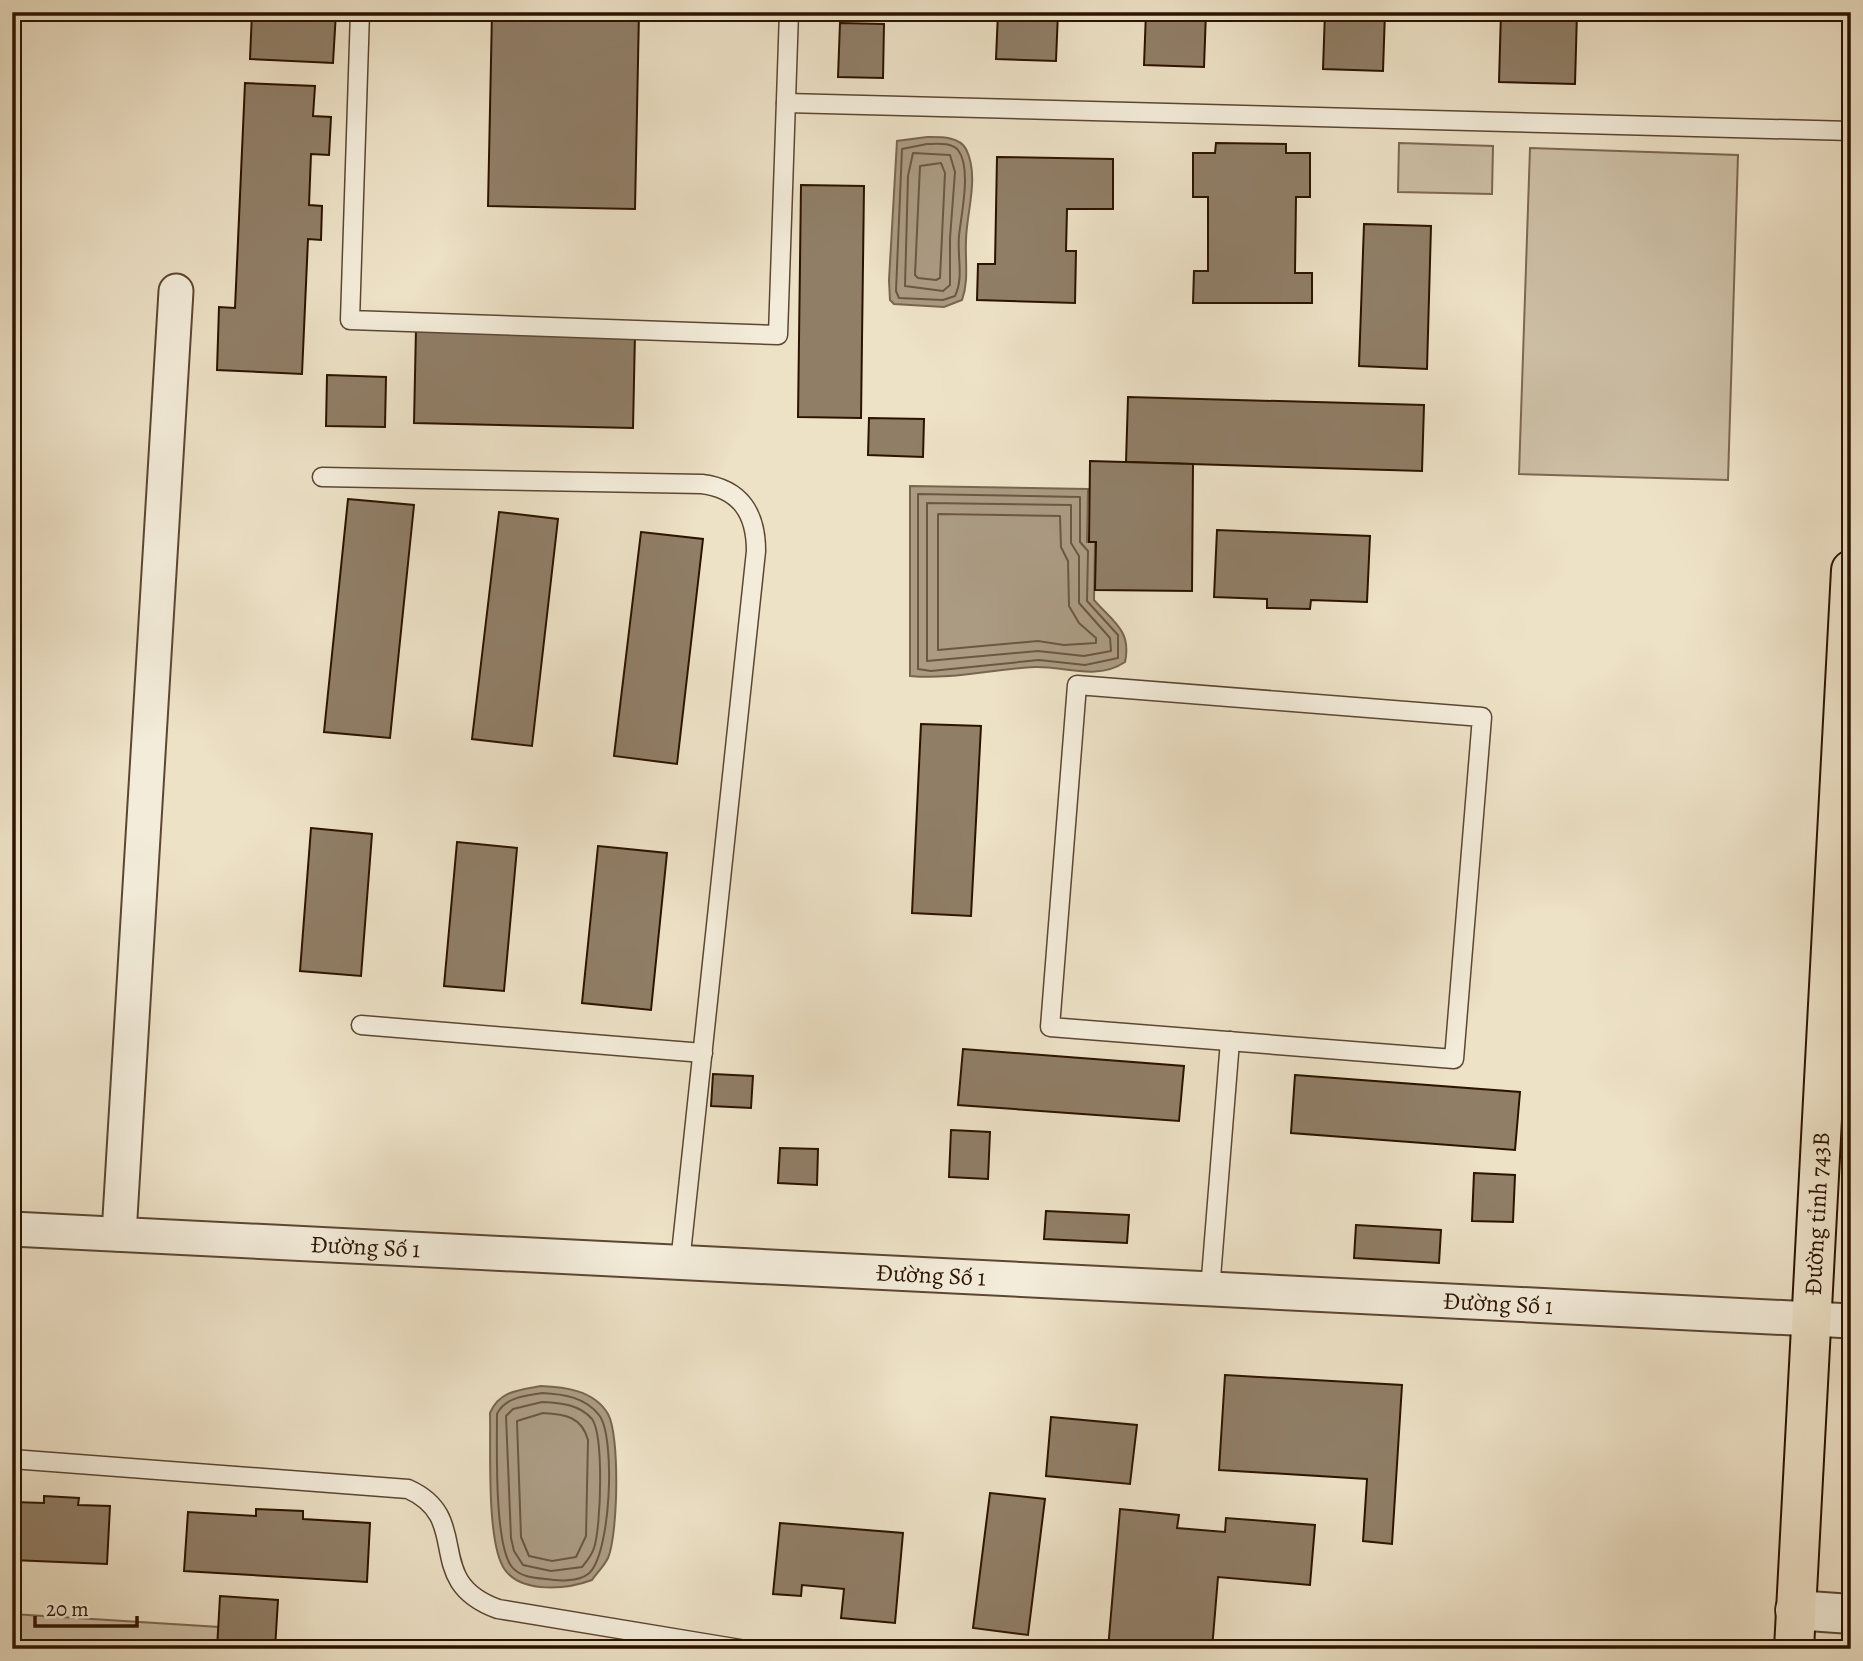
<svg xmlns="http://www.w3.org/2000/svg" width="1863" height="1661" font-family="Alegreya,serif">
<rect width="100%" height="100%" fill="#ede1c6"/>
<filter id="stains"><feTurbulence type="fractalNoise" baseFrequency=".00286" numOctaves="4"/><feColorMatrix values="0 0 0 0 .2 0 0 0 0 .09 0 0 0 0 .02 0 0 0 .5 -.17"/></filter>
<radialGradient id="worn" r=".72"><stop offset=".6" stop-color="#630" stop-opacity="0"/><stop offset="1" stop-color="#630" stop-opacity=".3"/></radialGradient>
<g fill="#ccbea4" stroke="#7c6852" stroke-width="2">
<path d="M1399,143L1493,146L1492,194L1398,192Z"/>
<path d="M1530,148L1738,155L1728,480L1519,474Z"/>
<path d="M12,1614L219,1627L217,1649H12Z"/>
</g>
<g fill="#ab9b83" stroke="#78654f" stroke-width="2">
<path d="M927,137C940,137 959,136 966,149C980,177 966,213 966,241C965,261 969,281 962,300L944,307L894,304L890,300L889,280L897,141Z"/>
<path d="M910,486L1088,489L1087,542H1095L1094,600C1112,621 1132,630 1125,662C1097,681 1064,666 1035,667C993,669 952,680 910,676Z"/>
<path d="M541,1386C564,1387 594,1390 608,1414C620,1435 618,1535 608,1558C604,1566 597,1573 592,1580C568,1589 523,1594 505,1570C486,1544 491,1448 490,1413C499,1391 519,1390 541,1386Z"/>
</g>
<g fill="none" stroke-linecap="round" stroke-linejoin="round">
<g stroke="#6c5742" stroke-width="2">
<path d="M927,144C936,144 951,142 958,150C972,168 961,215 959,236C957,255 964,278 955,296L943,300L899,298L896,291L902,149Z"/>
<path d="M913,153L950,155L955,172L950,238V285L943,291L905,286L908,176Z"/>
<path d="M941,163L945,173L940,278L936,280L918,278L915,275L920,166Z"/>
<path d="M918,494L1080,497V542L1088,551L1087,601L1118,635V658L1085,665L1039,660L931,671L918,669Z"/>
<path d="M927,503L1071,505V543L1079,556V603L1110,638L1111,651L1084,656L1038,651L927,661Z"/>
<path d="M938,514L1060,516L1061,547L1068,561L1069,606L1079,623L1096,638V643L1064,645L1038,641L938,650Z"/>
<path d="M542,1393C563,1394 585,1397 599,1415C616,1436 611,1557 588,1574C578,1582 558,1581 546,1579C534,1578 520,1577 512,1567C494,1545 497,1445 497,1414C505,1397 525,1396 542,1393Z"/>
<path d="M542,1402C560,1403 579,1404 592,1419C604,1436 601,1527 594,1548C592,1555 587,1561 582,1567L551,1571L523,1565L514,1551L511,1538L506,1416L513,1409Z"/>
<path d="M543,1413C565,1414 582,1417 588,1440L586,1536L576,1557L552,1561L529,1556L521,1537L517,1421Z"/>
</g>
</g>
<g fill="#907e67" stroke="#2c1300" stroke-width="2">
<path d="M252,12H336L333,63L250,59Z"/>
<path d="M492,12H639L635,209L488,206Z"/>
<path d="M998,12H1058L1056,61L996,59Z"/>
<path d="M1146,12H1206L1204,67L1144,65Z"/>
<path d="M1325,12H1385L1383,71L1323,69Z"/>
<path d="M1501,12H1577L1575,84L1499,82Z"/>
<path d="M840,23L884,24L883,78L838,77Z"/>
<path d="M245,83L315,86L313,116L331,117L329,155L311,154L309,205L322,206L321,240L308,239L302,374L217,370L219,307L235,308Z"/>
<path d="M1216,143L1286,144V153H1310V197H1296L1295,273H1312V303H1193L1194,271H1208V197H1193V153H1215Z"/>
<path d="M997,157L1113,159V209H1067L1066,251H1076L1075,303L977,300L978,264H995Z"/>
<path d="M801,185L864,186L861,418L798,417Z"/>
<path d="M1364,224L1431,226L1427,369L1359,366Z"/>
<path d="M416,328L635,333L633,428L414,423Z"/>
<path d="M327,375L386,377L385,427L326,426Z"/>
<path d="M1128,397L1424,405L1422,471L1126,462Z"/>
<path d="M869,418L924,419L923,457L868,455Z"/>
<path d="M1090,461L1193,464L1192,591L1095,590L1096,542H1089Z"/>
<path d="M348,499L414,505L390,738L324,732Z"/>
<path d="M499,512L558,519L532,746L472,739Z"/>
<path d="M1217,530L1370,536L1367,602L1311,600L1310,609L1267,608V599L1214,597Z"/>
<path d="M641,532L703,539L677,764L614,756Z"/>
<path d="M921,724L981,726L971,916L912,913Z"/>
<path d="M311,828L372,834L361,976L300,971Z"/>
<path d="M457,842L517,848L504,991L444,986Z"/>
<path d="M598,846L667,853L651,1010L582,1003Z"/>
<path d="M963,1049L1184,1066L1179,1121L958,1105Z"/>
<path d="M713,1074L753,1076L751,1108L711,1106Z"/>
<path d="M1295,1075L1520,1092L1515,1150L1291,1133Z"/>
<path d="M951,1130L990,1132L988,1179L949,1177Z"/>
<path d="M780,1148L818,1149L817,1185L778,1183Z"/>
<path d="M1474,1173L1515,1175L1513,1222L1472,1221Z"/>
<path d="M1046,1211L1129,1215L1127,1243L1044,1239Z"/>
<path d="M1356,1225L1441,1230L1439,1263L1354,1258Z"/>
<path d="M1225,1375L1402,1385L1392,1544L1363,1541L1367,1479L1219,1470Z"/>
<path d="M1051,1417L1137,1425L1130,1484L1046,1476Z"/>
<path d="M990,1493L1045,1499L1028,1635L973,1628Z"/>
<path d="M44,1496L79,1498L78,1505L110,1506L107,1564L12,1560L13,1502L44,1503Z"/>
<path d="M256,1509L303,1511V1519L370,1523L367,1582L184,1571L188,1512L256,1516Z"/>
<path d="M1120,1509L1179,1515L1177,1528L1225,1532L1226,1518L1315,1525L1310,1585L1218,1577L1212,1649H1108Z"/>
<path d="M780,1523L903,1533L895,1623L841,1618L844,1589L802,1585L801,1596L773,1594Z"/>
<path d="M220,1596L278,1600L275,1649H217Z"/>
</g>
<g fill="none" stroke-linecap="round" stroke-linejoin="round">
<g stroke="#5c4632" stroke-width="21">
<g id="service">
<path d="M360,12L350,320L778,335L789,12"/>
<path d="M786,103L1851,131"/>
<path d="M322,477L702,484C741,489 756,514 756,551L680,1263"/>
<path d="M1077,685L1482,717L1454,1059L1050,1027Z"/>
<path d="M361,1025L703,1053"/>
<path d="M1210,1290L1230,1041"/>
<path d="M12,1459L408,1489C475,1519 420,1581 498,1609L740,1649"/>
</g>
</g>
<g stroke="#5c4632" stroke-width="37">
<g id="minor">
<path id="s1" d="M12,1229L1851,1321"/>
<path d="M119,1234L176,291"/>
</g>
</g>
<g stroke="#5c4632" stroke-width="42">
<path id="tertiary" d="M1795,1610L1851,1614"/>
</g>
<g stroke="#2c1300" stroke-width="42">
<g id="primary">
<path id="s2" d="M1794,1649L1851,570"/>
</g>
</g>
<use href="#service" stroke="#f3ecda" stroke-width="18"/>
<use href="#minor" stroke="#f3ecda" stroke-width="33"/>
<use href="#tertiary" stroke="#f3ecda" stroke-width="38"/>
<use href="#primary" stroke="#ede1c6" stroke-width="38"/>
</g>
<g text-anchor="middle" stroke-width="5" stroke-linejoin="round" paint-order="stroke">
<g font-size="24" fill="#2c1300" stroke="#f3ecda">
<text dy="8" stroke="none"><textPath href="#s2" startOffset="436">Đường tỉnh 743B</textPath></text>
<text dy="8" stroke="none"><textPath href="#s1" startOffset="354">Đường Số 1</textPath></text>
<text dy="8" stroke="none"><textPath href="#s1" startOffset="920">Đường Số 1</textPath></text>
<text dy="8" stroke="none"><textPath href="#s1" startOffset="1488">Đường Số 1</textPath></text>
</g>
</g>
<rect width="1863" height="1661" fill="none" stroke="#ede1c6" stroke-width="42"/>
<rect x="14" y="14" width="1835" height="1633" fill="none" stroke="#2c1300" stroke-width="3.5"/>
<rect x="21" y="21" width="1821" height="1619" fill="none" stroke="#2c1300" stroke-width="2"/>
<path d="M35 1616v10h102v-10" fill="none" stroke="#2c1300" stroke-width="3.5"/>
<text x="46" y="1616" font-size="21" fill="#2c1300" stroke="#f3ecda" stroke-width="5" paint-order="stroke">20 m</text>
<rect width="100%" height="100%" filter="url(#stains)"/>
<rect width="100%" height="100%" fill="url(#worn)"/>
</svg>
